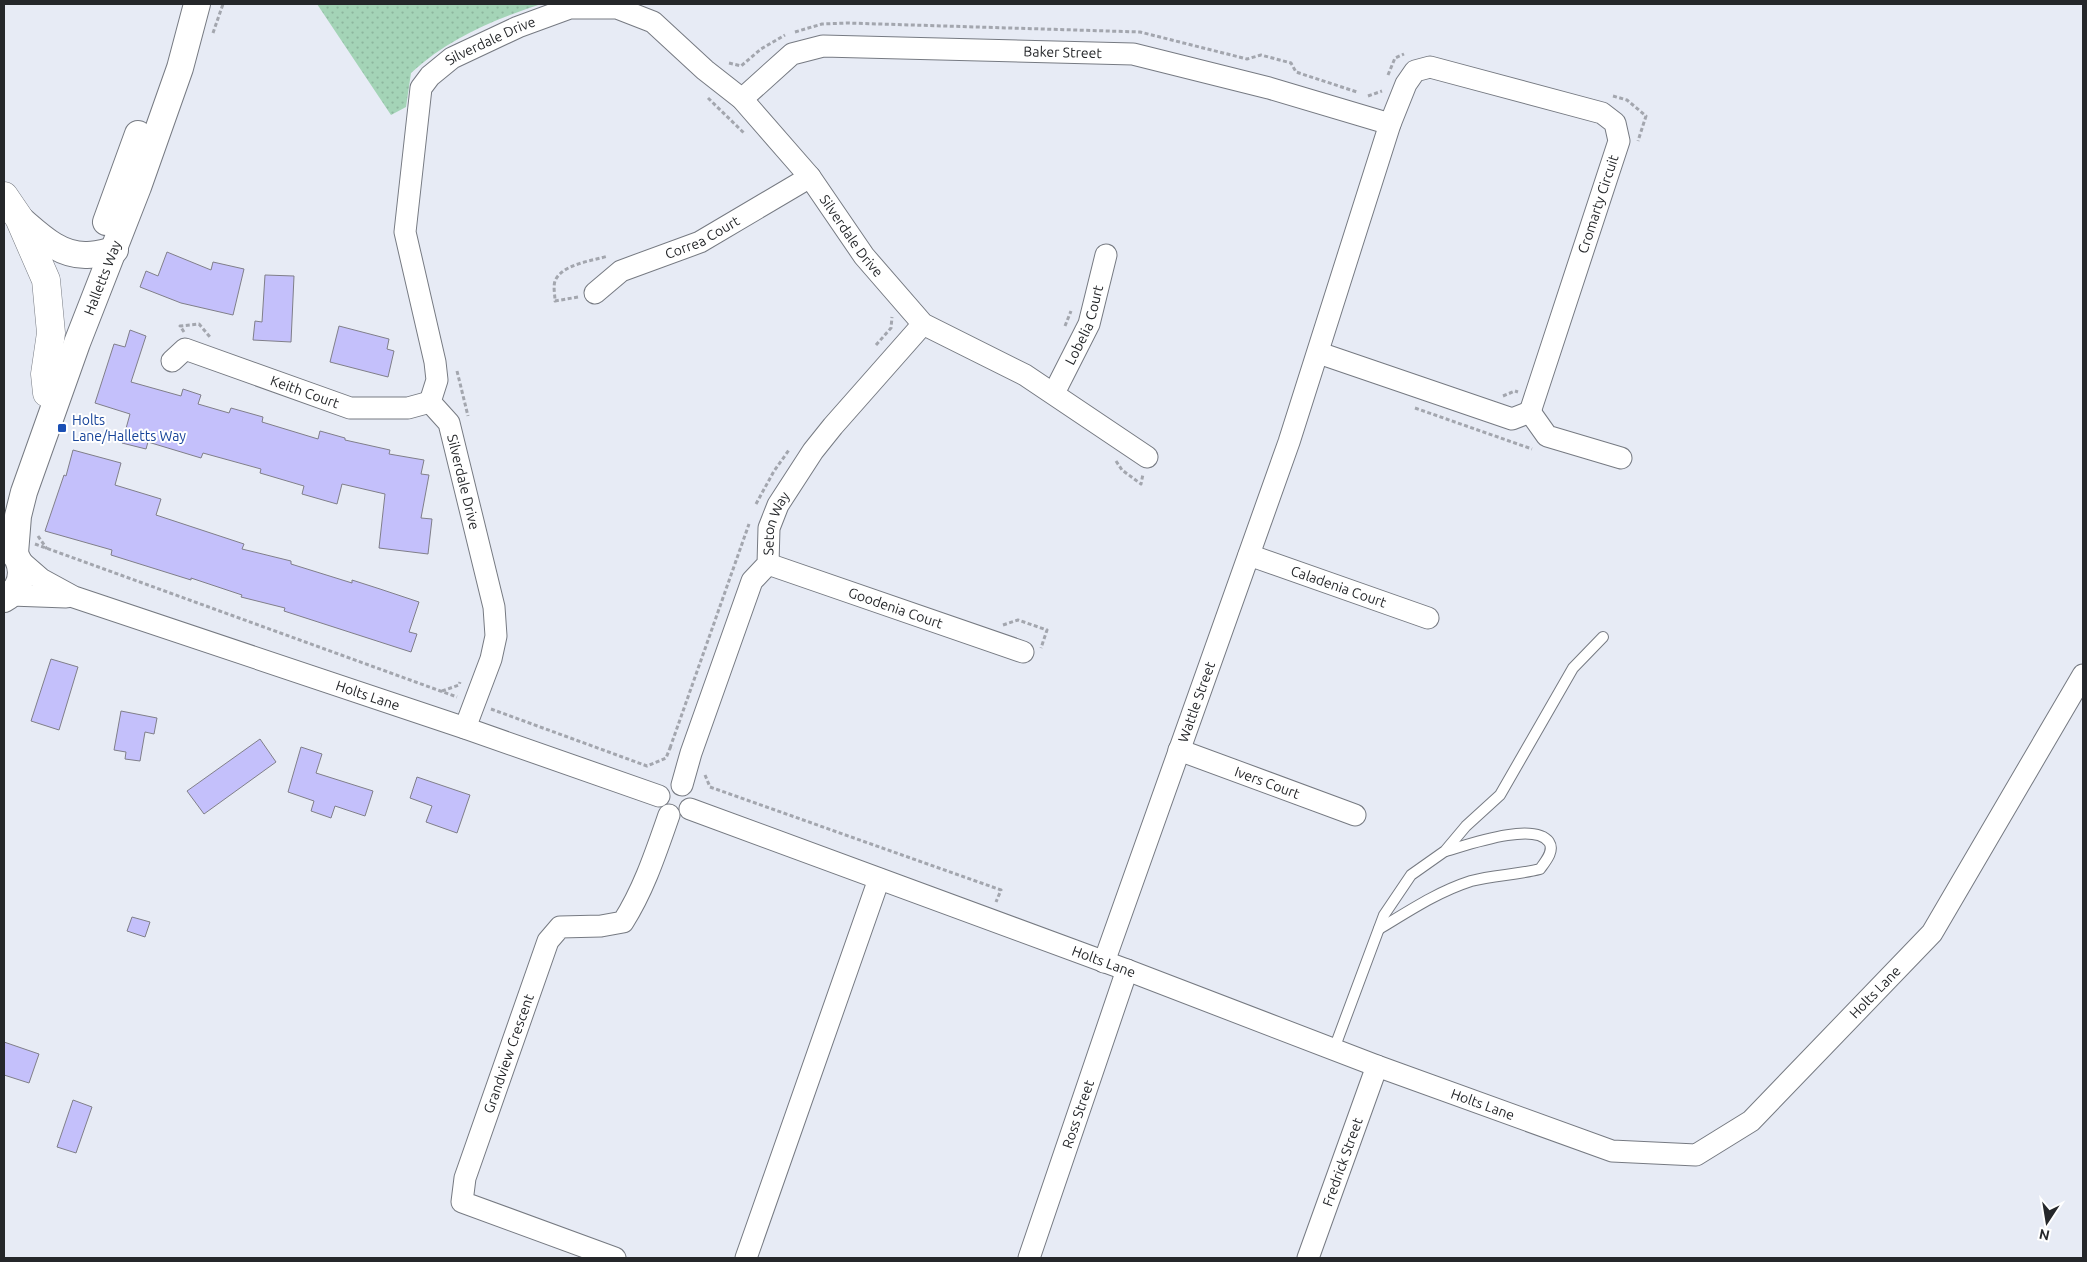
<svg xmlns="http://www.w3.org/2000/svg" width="2087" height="1262" font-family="Ubuntu,sans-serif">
<defs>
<pattern id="park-dots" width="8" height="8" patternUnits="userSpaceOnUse" patternTransform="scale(1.25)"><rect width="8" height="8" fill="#a4d4b7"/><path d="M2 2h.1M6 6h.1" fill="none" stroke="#8db69e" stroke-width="1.8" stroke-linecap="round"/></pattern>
</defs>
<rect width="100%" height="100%" fill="#e7ebf5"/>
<path fill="url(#park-dots)" d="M317,4H541C493,20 449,38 411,73L406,107L391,115Z"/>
<g fill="#c4c0fb" stroke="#807f89">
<path d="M167,252L211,270L213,262L244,269L233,315L181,303L140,287L146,271L158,276Z"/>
<path d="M265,275L294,276L291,342L253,340L255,321L262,322Z"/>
<path d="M339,326L389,339L387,349L394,351L388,377L330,362Z"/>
<path d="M130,330L146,336L131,382L181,396L183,389L201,395L198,404L229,413L231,408L263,417L262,422L318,439L320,431L345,438V440L390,450L389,454L424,460L421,474L429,475L421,518L432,519L428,554L379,548L385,494L342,484L337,504L302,494L304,486L260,473L261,469L203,453L201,458L148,442L146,449L122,443L130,414L95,403L114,344L125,347Z"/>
<path d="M73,450L121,463L115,485L161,499L156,515L244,544L242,549L291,561V564L352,583V580L380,589L419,602L409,632L417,634L411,652L284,611L285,608L241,597L242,595L191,578V580L111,555L112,550L45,531L64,475L66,476Z"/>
<path d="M51,659L78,667L59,730L31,721Z"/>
<path d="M121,711L157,718L154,734L145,732L140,761L125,759L126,752L114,750Z"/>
<path d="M260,739L276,762L204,814L187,791Z"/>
<path d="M301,747L322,754L316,773L373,791L365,816L335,806L331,818L311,811L314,801L288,792Z"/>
<path d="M417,777L470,795L457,833L426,822L432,806L410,798Z"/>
<path d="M132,917L150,922L145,937L127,931Z"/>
<path d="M4,1042L39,1054L29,1083L4,1075Z"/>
<path d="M73,1100L92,1107L76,1153L57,1147Z"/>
</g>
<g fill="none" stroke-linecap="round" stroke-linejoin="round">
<g stroke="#767a82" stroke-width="12">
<g id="service">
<path d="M1379,929C1409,911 1437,892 1471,881C1493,875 1517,875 1540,869C1545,862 1555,851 1549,842C1534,821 1467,845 1446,851"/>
<path d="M1334,1049L1384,915L1411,875L1445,851L1466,826L1500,795L1573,668L1603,637"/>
</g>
</g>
<g stroke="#767a82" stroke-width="23">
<g id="minor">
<path id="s1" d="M742,99L792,54L823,46L1133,54L1269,88L1390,124"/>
<path id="s2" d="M595,293L621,271L700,242L810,177"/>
<path d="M1319,353L1512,419L1530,412"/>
<path id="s3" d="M172,361L185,349L350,408H408L430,402"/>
<path id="s4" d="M1054,393L1089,324L1106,255"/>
<path id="s5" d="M430,402L437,380L435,362L405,232L421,88L430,76L452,58L518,27L570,8H617L653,22L705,70L742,99L810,177L864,256L923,324L1025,375L1147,457"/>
<path id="s6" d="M430,402L449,423L494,607L496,636L491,659L465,728"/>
<path d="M1530,412L1547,436L1621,458"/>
<path id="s7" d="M1249,555L1428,618"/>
<path id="s8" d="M18,559L41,579L74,597L465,728L659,796"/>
<path id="s9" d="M768,564L1023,652"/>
<path d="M11,595L66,597"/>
<path id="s10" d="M1179,750L1355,815"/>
<path id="s11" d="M682,785L691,753L752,581L768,564L769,528L778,505L813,451L833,426L923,324"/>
<path id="s12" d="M690,809L1127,970L1377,1066L1612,1151L1696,1155L1751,1121L1932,933L2083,675"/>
<path id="s13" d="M1104,962L1289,442L1390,124L1406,84L1415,71L1430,67L1602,113L1615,123L1619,141L1530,412"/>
<path id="s14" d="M615,1258L462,1202L465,1178L548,941L560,927L601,926L623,922C644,889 656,852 669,815"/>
<path d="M746,1258L879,879"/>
<path id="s15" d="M1029,1258L1127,970"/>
<path id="s16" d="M1308,1258L1377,1066"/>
</g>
</g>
<g stroke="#767a82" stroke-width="28">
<g id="tertiary">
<path d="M19,218C39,235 59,256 87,255C96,255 106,252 115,250"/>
<path d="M106,222L138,134"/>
<path d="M4,545C26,558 27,587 4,599"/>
<path id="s17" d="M15,553L18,516L24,492L77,343L138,187L180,68L197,4"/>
</g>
</g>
<g stroke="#767a82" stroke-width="29">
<path id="motorway" d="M4,196L19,218L46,280L51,333L45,374L47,393"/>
</g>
<g stroke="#a3a6ae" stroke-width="3" stroke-dasharray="4 2.5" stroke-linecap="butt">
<path d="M795,32L822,24L847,23L1140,32L1247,59L1261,55L1291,63L1296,72L1357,92"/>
<path d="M213,33L223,4"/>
<path d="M729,63L741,66L761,49L785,35"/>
<path d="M1388,75L1395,58L1404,54"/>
<path d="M1368,96L1382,91"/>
<path d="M1613,96L1627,100L1646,116L1638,141"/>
<path d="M708,98L745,134"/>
<path d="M578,297L555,301C555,295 553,287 555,281C562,264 592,261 608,256"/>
<path d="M1065,326L1071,311"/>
<path d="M184,332L180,326L199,324L210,337"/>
<path d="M876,345L891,328L892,317"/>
<path d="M457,371L468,416"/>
<path d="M1503,396L1515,391L1518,392"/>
<path d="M1415,408L1532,449"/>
<path d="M1116,461L1122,470L1141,484L1143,474"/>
<path d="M756,504L774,471L789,450"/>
<path d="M38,536L47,549"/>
<path d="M35,544L457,697"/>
<path d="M1003,625L1018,620L1047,630L1041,648"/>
<path d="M442,691L459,685L460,682"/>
<path d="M491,709L647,766L666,758L670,748L674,749"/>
<path d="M670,748L749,524"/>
<path d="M705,775L710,787L1001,890L996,902"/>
</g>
<use href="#service" stroke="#fff" stroke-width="10"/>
<use href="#minor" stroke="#fff" stroke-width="21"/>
<use href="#tertiary" stroke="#fff" stroke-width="26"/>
<use href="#motorway" stroke="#fff" stroke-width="28"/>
</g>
<rect fill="#1a4fb4" stroke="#fff" stroke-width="2" x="57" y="423" width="10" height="10" rx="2.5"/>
<g text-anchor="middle" stroke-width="4" stroke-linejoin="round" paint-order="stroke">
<g font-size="14" fill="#25272a" stroke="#fff">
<text dy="5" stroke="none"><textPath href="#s5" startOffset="405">Silverdale Drive</textPath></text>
<text dy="5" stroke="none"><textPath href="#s1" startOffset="339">Baker Street</textPath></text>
<text transform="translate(1598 204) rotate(-72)" y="5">Cromarty Circuit</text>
<text dy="5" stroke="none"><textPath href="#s2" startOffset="122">Correa Court</textPath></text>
<text dy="5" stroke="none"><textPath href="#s5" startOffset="870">Silverdale Drive</textPath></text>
<text dy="5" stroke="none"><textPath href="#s17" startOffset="290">Halletts Way</textPath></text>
<text dy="5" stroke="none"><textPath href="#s4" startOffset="75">Lobelia Court</textPath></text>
<text dy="5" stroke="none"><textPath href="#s3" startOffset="145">Keith Court</textPath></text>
<text dy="5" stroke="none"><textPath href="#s6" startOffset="89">Silverdale Drive</textPath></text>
<text dy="5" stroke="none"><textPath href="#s11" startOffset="281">Seton Way</textPath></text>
<text dy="5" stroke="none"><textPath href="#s7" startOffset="95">Caladenia Court</textPath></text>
<text dy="5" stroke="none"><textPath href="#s9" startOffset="135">Goodenia Court</textPath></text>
<text dy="5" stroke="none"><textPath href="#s8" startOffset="378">Holts Lane</textPath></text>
<text dy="5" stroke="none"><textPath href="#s13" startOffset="276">Wattle Street</textPath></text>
<text dy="5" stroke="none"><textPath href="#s10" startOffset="94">Ivers Court</textPath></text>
<text dy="5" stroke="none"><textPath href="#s12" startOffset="441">Holts Lane</textPath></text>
<text dy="5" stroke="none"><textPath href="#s12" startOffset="1311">Holts Lane</textPath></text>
<text dy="5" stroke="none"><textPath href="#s14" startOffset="319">Grandview Crescent</textPath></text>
<text dy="5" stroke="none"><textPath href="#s12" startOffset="846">Holts Lane</textPath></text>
<text dy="5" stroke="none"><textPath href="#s15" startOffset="152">Ross Street</textPath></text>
<text dy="5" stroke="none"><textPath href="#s16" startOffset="102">Fredrick Street</textPath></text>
</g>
<g font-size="14" fill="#164399" stroke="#fff" text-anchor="start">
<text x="72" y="425">Holts<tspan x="72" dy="16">Lane/Halletts Way</tspan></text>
</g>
</g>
<rect width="2087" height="1262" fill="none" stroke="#25272a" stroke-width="10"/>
<g transform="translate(2047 1222) rotate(192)" stroke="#ffffff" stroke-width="4" paint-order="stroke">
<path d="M0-4L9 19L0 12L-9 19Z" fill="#25272a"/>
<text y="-8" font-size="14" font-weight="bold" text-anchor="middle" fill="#25272a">N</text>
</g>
</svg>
